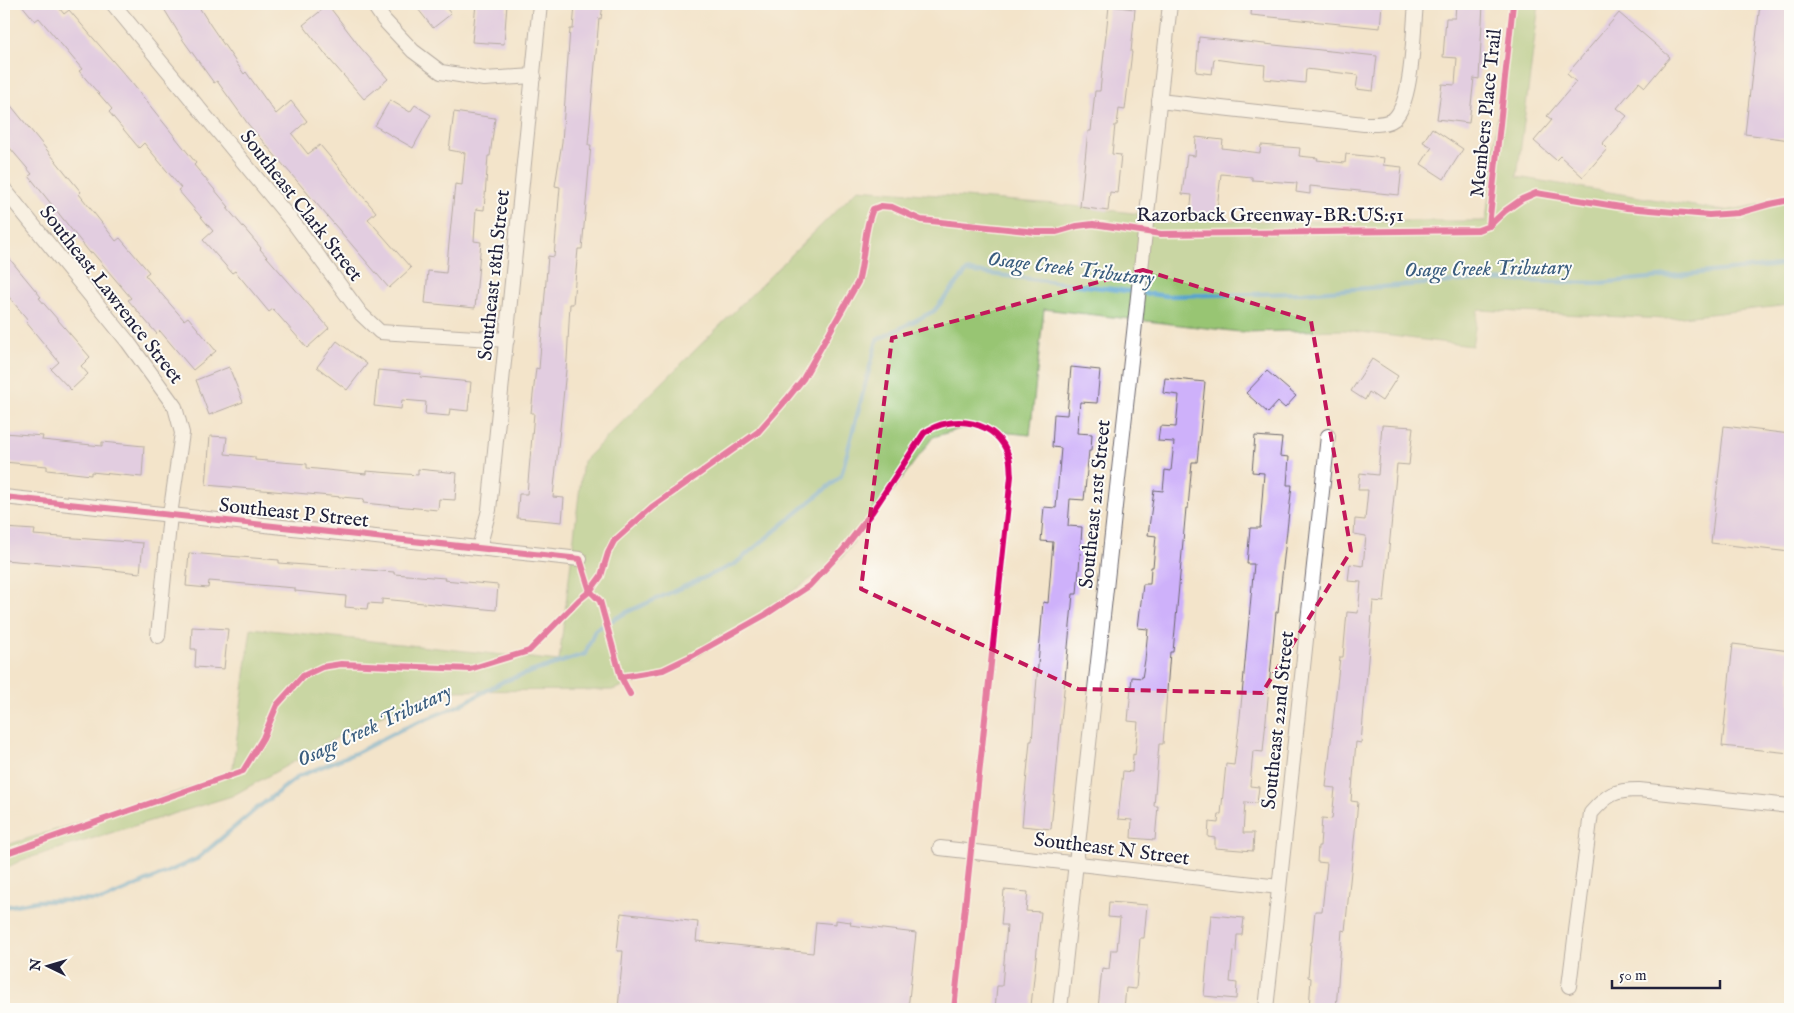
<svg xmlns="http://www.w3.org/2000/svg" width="1794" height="1013" font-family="'IM FELL English',serif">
<rect width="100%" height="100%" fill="#fdfcf7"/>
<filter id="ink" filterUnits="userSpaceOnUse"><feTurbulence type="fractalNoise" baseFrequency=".02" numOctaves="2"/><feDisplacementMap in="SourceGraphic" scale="10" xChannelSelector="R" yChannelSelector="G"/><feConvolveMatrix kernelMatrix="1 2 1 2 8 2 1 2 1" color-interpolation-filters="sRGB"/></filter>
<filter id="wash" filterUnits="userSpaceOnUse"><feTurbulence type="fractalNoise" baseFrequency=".0096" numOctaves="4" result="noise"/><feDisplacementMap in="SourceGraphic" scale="20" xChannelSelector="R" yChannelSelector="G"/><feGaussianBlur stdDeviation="1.12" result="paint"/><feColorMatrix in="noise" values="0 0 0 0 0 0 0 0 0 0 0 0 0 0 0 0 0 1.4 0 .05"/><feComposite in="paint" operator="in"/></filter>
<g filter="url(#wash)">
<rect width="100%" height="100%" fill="#f3e4ca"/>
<path fill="#98c573" stroke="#5d7457" d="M1510,4H1539L1517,177L1725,211L1790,199V305L1665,319L1478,310L1472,346L1344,330L1240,332L1044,309L1030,435L963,428L933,437L843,557L676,670L612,690L436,691L362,724L232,796L22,860L4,869V846L232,775L251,628L559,661L583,461L858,189L1056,204L1133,213L1168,214L1232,221H1486Z"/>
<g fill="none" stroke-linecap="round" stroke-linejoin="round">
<path stroke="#56a3cf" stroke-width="4.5" d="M4,907L37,901L103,900L197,859L256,809L299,776L358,752L400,730L460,705L504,681L585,654L595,630L627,612L735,564L841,476L877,340L934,311L967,271L1167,296L1302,293L1475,280L1600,283L1790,264"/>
</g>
<g id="blocks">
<g fill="#ceb1fa">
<path d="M21,4H56L64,14L69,10L131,82L196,163L194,165L229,207L227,208L261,248L260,249L329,328L307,348L273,309L269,312L235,271L232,273L203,240L213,231L178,190L181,188L144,143L139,148L109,112L112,109L79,71L82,69L39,18L35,21Z"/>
<path d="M161,4H197L211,26L244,74L246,72L276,114L291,101L307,121L292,134L308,154L320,145L376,212L368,219L411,268L389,288L248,124L217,81L214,83L183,40Z"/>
<path d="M414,4H443L451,14L433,28Z"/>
<path d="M476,4H507L504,44L472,42Z"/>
<path d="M575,4H603L601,19L599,18L588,145H591L582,249H578L573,304H570L567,360L553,497L564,498L562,522L517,518L519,494H527L534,413H531L536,368L539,369L548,256L554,257L560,187L555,186L562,142L570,29H573Z"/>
<path d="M1252,4H1382L1380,28L1251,15Z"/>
<path d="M1456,4H1483L1479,79L1474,78L1469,123L1437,119L1442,84L1455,85L1457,58L1443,57L1446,18H1455Z"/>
<path d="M1760,4H1790V140L1745,134Z"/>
<path d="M328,5L360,47L388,79L364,99L330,60L303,25Z"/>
<path d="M1109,6L1135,9L1131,52H1132L1125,110L1119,109L1117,125H1115L1112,154L1121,155L1117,193L1110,192L1108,211L1080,207L1088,131H1091L1095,91H1100Z"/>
<path d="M1619,13L1670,57L1645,87L1639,82L1617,108L1627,116L1602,144L1607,149L1583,177L1560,156L1556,160L1534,141L1552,120L1547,116L1576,82L1567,74Z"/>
<path d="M1199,37L1377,56L1373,91L1356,89L1358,75L1306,69L1305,83L1264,79L1265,65L1236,62L1214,59L1212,74L1196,72Z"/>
<path d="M4,97L81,192L79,194L116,241L120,238L149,272L145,275L184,320L188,317L216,351L193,370L160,331L157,334L128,300L131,298L92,252L90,253L29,176L32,174L4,141Z"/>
<path d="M390,100L410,112L415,105L431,115L413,148L375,126Z"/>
<path d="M454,112L495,118L490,156H488L484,210L476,209L474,241L481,242L475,308L425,303L428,271L446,273L455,184L462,185L465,153L449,150Z"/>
<path d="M1432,128L1463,149L1444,179L1421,164L1432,147L1423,142Z"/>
<path d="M1196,137L1223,140L1222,148L1260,153L1261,145L1300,148L1299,156L1318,158L1317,160L1345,163L1346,154L1384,158L1383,165L1402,167L1399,195L1310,186V194L1296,192L1297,183L1252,180V177L1221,174L1216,217L1190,214L1192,195L1182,194L1187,155L1195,156Z"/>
<path d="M4,252L41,297L39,298L90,357L81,366L88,374L71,390L51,369L59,362L26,322L28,320L4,291Z"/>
<path d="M337,341L367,364L347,390L317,367Z"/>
<path d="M1372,359L1398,376L1382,401L1369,392L1365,400L1351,391Z"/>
<path d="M229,367L243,402L209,415L196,380Z"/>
<path d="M1071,367L1100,370L1097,403L1080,402L1077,433L1092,434L1091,451H1089L1084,500L1070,499L1068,526L1082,527L1080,557L1077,594H1073L1051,829L1022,826L1030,741H1032L1043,602L1048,603L1053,542L1041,541L1044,507L1056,508L1061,448L1052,447L1054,414L1067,415Z"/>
<path d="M378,370L421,374L420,377L471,382L468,411L450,409L449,416L425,414L426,402L402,400L401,409L374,406Z"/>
<path d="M1267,371L1296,396L1285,408L1278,402L1268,413L1246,393Z"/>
<path d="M1165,378L1205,382L1197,462H1192L1188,508H1186L1173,652H1170L1163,744H1159L1154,806H1158L1155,840L1131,838L1132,820L1118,819L1123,771L1132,772L1133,754L1135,755L1138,722L1128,721L1132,677L1142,678L1145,660L1148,629L1138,628L1143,584H1150L1151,567H1153L1156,536L1148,535L1154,490L1163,491L1165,470L1171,471L1174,442L1158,441L1160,426L1176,427L1179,395L1163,393Z"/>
<path d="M1382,425L1413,427L1409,465L1397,464L1384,602L1373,601L1361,743L1356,742L1351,801L1358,802L1345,931L1342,930L1336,1009H1309L1311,978L1308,977L1311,942H1312L1315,911H1322L1327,863L1317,862L1318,846H1320L1322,818L1332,819L1335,788L1326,787L1340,657H1343L1347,612L1358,613L1361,582L1348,581L1350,564L1363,566L1366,536L1354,534L1355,519L1365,520L1368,490H1358L1360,473L1378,475Z"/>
<path d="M1724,426L1790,434V552L1711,543Z"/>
<path d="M4,433L43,436L42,440L102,446V442L144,446L142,477L91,472V475L47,470V466L4,462Z"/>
<path d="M210,436L227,437L225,454L255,457V460L307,464V468L366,474V471L418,475V469L457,473L455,500L439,499L438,510L363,503L364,499L206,485Z"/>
<path d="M1255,436L1282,438L1280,456L1289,457L1287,485H1292L1278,612H1276L1263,752L1253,751L1250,786L1259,787L1257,803L1245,802L1243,833H1254L1253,851L1215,848V838L1208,837L1209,822L1218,823L1219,814H1221L1226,764L1234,765L1240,717L1254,564H1247L1250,528H1260L1264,473L1252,472Z"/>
<path d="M4,528L35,530L34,535L143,543L140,573L103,569V568L4,560Z"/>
<path d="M189,553L279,560V563L394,572V574L445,578L444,580L498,585L496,610L382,599V604L368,603L367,609L345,607L346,596L295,591V588L209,581L208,588L186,586Z"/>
<path d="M192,627L228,629L224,669L195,667L196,649H191Z"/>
<path d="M1733,644L1790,651V753L1722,746Z"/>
<path d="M1004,890L1028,892L1026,911L1041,912L1031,1006L1024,1005L1023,1009H995L997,986H1002L1007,925H1001Z"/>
<path d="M1109,902L1147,905L1144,938H1140L1136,989L1126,988L1124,1009H1098L1102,968L1109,969L1111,950H1117L1120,918L1108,917Z"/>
<path d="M621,913L698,922L696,941L813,953L816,922L836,924V920L843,921L851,922L850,925L916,933L908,1009H618L623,951H617Z"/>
<path d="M1211,915L1244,918L1242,935H1237L1236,952L1233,951L1230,982L1237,983L1236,999L1204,996Z"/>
</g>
</g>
</g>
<g filter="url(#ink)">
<use href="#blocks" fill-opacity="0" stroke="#6b666d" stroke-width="1"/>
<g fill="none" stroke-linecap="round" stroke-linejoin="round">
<g stroke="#6b666d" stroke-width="16">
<g id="street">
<path d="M113,4L296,226L361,314L380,332L507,340"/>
<path d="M373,4L384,20L413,51L441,72L484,79L534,76"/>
<path d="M1159,101L1364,124C1373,124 1386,125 1394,119C1413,102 1413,31 1416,4"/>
<path d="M4,189L128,342L175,407L182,433L170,515L158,636"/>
<path d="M4,497L580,559"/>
<path d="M479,548L489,510L540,4"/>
<path d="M940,848L1279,887"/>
<path d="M1569,986L1591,813C1608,794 1614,790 1639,790L1790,806"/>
<path d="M1060,1009L1170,4"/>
<path d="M1266,1009L1328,436"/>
</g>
</g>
<use href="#street" stroke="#fff" stroke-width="14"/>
<g stroke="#fdfcf7" stroke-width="9">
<g id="cycleway">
<path d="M1489,226L1513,4"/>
<path d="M4,497L580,559L590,591L600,601L621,677L630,694"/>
<path d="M621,677L663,670L692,656L765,615L809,586L843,550L872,512L924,433C952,413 998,420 1009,457C1011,463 1010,470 1011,476L954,1009"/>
<path d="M4,854L243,771L263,738L277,705L303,676L322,667L341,664L470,669L529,651L579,600L590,591L601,576L608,553L614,541L652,507L758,432L787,399L803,379L858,282C865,258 863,231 873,209L881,206L892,207L921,220L1036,232H1056L1077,226L1093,224L1161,234L1478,230L1489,226L1505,211L1522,199L1536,193L1627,208L1709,215L1738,213L1770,204L1790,200"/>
</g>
</g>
<use href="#cycleway" stroke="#d6006c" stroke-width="6"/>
</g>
</g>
<path d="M0 0H1794V1013H0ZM1143,270L1311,321L1351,551L1262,693L1078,689L861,589L892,338Z" fill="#f3e4ca" fill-opacity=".55" fill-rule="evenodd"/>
<path fill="none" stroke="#c2185b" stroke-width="4" stroke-dasharray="10 6" stroke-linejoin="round" d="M1143,270L1311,321L1351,551L1262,693L1078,689L861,589L892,338Z"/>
<g text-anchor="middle" stroke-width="4" stroke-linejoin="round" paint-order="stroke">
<g font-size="20" fill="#22223b" stroke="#fdfcf7">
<text transform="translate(1485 113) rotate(-84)" y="7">Members Place Trail</text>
<text transform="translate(302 205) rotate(52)" y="7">Southeast Clark Street</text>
<text x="1270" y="221">Razorback Greenway-BR:US:51</text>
<text transform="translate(493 275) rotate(-84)" y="7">Southeast 18th Street</text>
<text transform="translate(112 294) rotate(52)" y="7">Southeast Lawrence Street</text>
<text transform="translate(1094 504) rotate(-84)" y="7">Southeast 21st Street</text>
<text transform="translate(294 512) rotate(6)" y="7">Southeast P Street</text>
<text transform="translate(1277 720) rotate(-84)" y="7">Southeast 22nd Street</text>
<text transform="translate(1112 848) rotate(7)" y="7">Southeast N Street</text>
</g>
<g font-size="21" font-style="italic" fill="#395c7e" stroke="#fdfcf7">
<text transform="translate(1071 268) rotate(7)" y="7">Osage Creek Tributary</text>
<text transform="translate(1488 268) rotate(-1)" y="7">Osage Creek Tributary</text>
<text transform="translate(374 725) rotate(-25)" y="7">Osage Creek Tributary</text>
</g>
</g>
<rect width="1794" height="1013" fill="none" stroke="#fdfcf7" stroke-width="20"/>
<g transform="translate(48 966) rotate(275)" stroke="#fdfcf7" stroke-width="4" paint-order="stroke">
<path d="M0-4L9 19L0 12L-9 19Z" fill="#22223b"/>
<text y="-8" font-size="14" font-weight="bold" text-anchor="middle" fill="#22223b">N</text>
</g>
<path d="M1612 980v8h108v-8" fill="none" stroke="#22223b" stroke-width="2.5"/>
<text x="1619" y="980" font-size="15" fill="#22223b" stroke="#fdfcf7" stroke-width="4" paint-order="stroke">50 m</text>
</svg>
